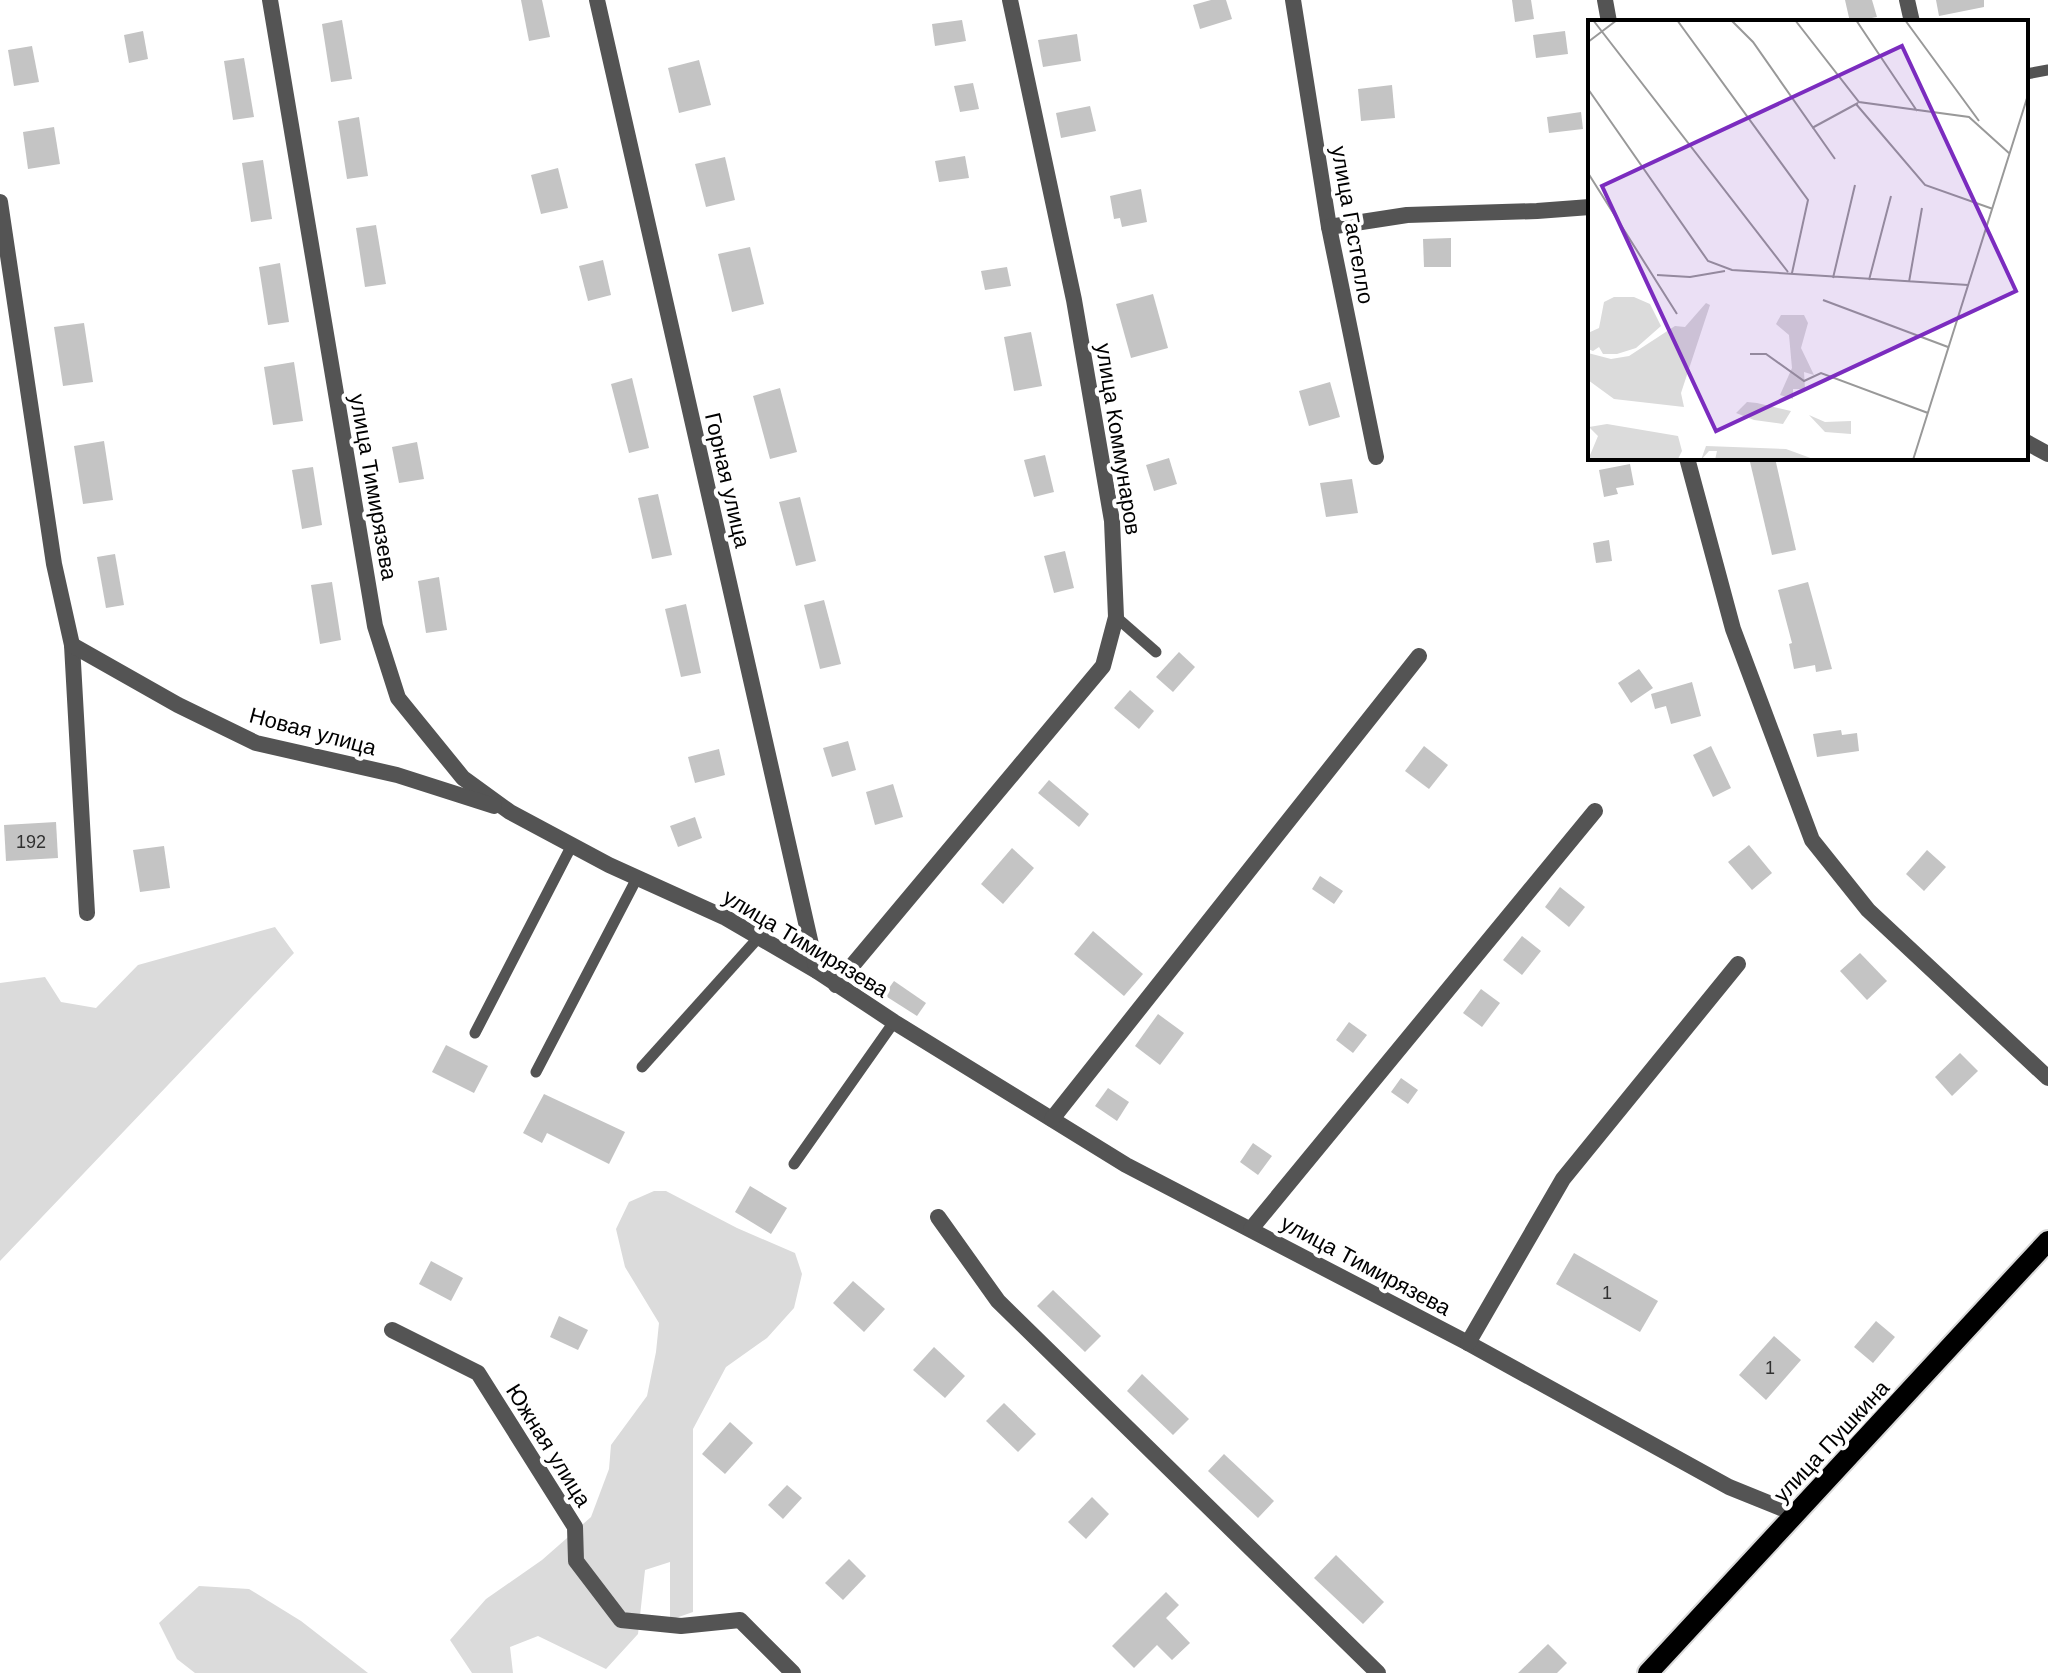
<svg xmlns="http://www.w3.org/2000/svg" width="2048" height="1673" font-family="Arial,sans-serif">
<rect width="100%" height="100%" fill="#fff"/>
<g fill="#dbdbdb">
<path d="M275,927L294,953L0,1261V983L45,977L61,1002L96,1008L138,965Z"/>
<path d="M654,1191H666L737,1228L795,1253L802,1274L794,1308L767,1338L726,1367L693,1429V1612L670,1620V1562L645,1570L638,1634L606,1669L538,1636L510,1647L513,1673H472L450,1640L486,1599L542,1560L591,1517L609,1469L611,1445L647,1396L656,1352L659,1323L625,1267L616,1229L629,1202Z"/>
<path d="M199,1586L249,1589L301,1621L368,1673H195L177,1659L159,1623Z"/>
</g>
<g fill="#c4c4c4">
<path d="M521,0H542L550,37L529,41Z"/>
<path d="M1211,0H1226L1232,19L1200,29L1193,5Z"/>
<path d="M1512,0H1531L1534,19L1515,22Z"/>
<path d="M1845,0H1872L1877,17L1850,22Z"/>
<path d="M1936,0H1984V7L1939,16Z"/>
<path d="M342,20L352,79L331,82L322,24Z"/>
<path d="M962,20L966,41L935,46L932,24Z"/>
<path d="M143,31L148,59L129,63L124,35Z"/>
<path d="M1565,31L1568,54L1536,58L1533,35Z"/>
<path d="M1077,34L1081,61L1043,67L1038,40Z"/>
<path d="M32,46L39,82L14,86L8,50Z"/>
<path d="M244,58L254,117L233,120L224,61Z"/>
<path d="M699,60L711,105L679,113L668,68Z"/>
<path d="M973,83L979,109L960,112L954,86Z"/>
<path d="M1392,85L1395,118L1361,121L1358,89Z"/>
<path d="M1090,106L1096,131L1061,138L1056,113Z"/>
<path d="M1581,112L1583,129L1549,133L1547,117Z"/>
<path d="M359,117L368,176L347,179L338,121Z"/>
<path d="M54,127L60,164L28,169L23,132Z"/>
<path d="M965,156L969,178L939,182L935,161Z"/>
<path d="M725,157L735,200L706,207L695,164Z"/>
<path d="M263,160L272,219L251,222L242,163Z"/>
<path d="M558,168L568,208L541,214L531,175Z"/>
<path d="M1141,189L1147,222L1122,227L1120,218L1114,219L1110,196Z"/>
<path d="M376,225L386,284L365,287L356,228Z"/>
<path d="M1451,238V267H1424L1423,239Z"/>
<path d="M750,247L764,304L732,312L718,254Z"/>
<path d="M603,260L611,295L588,301L579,266Z"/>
<path d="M280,263L289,322L268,325L259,267Z"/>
<path d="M1007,267L1011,286L985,290L981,271Z"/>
<path d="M1153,294L1168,348L1131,358L1116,304Z"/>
<path d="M84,323L93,382L63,386L54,327Z"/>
<path d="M1031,332L1042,386L1014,391L1004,337Z"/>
<path d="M294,362L303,421L273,425L264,367Z"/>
<path d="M632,378L649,448L629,453L611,384Z"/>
<path d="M1330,382L1340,417L1309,426L1299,391Z"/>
<path d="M780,388L797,452L770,459L753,396Z"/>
<path d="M104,441L113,500L83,504L74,446Z"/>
<path d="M417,442L424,479L399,483L392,447Z"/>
<path d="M1045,455L1054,492L1034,497L1024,460Z"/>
<path d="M1169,458L1177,484L1154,491L1146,465Z"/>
<path d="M1768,458H1775L1796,550L1772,555L1750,462Z"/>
<path d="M1630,464L1634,485L1616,488L1618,494L1604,497L1599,470Z"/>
<path d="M313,467L322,525L302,529L292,470Z"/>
<path d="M1352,479L1358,513L1326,517L1320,483Z"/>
<path d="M658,494L672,555L652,559L638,498Z"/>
<path d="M800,497L816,561L796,566L779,502Z"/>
<path d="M1609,540L1612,561L1596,563L1593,543Z"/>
<path d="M1065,551L1074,588L1054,593L1044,556Z"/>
<path d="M115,554L124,605L106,608L97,557Z"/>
<path d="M439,577L447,630L426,633L418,581Z"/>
<path d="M332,582L341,640L320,644L311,585Z"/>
<path d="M1808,582L1832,669L1816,672L1815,665L1794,669L1789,644L1792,643L1778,590Z"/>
<path d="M824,600L841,664L820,669L804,605Z"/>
<path d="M686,604L701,673L681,677L665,609Z"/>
<path d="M1179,652L1195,667L1173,692L1156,677Z"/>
<path d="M1639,669L1653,688L1631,703L1618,683Z"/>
<path d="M1692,682L1701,716L1671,724L1666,706L1655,709L1651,694Z"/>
<path d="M1130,690L1154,711L1139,729L1114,708Z"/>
<path d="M1841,730L1842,735L1857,733L1859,751L1817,757L1813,734Z"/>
<path d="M848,741L856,770L832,777L823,748Z"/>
<path d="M1424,746L1448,765L1429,789L1405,771Z"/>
<path d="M1711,746L1731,788L1713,797L1693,755Z"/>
<path d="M719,749L725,775L695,783L688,757Z"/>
<path d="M1049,780L1089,814L1079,827L1038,793Z"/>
<path d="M893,784L903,817L875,825L866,792Z"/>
<path d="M695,817L702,838L678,847L670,826Z"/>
<path d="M56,822L58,858L6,861L4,825Z"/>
<path d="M1749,845L1772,873L1752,890L1728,862Z"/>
<path d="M164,846L170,888L140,892L133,850Z"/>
<path d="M1012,848L1034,868L1003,904L981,884Z"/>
<path d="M1927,850L1946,867L1924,891L1906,874Z"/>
<path d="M1320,876L1343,891L1334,904L1312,889Z"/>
<path d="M1560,887L1585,907L1569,927L1545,907Z"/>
<path d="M1093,931L1143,974L1124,996L1074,954Z"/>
<path d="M1522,936L1541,951L1522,975L1503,960Z"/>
<path d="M1860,953L1887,981L1867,1000L1840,971Z"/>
<path d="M894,981L926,1003L917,1016L884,995Z"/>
<path d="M1481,989L1500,1003L1482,1027L1463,1013Z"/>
<path d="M1158,1014L1184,1033L1160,1065L1135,1046Z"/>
<path d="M1349,1022L1367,1035L1353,1053L1336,1040Z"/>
<path d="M446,1045L488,1066L474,1093L432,1072Z"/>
<path d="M1960,1053L1978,1071L1952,1096L1935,1077Z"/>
<path d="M1401,1078L1418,1090L1408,1104L1391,1092Z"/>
<path d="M1108,1088L1129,1102L1117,1121L1095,1106Z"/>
<path d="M544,1094L625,1132L609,1164L547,1133L542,1143L523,1133Z"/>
<path d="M1253,1143L1272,1156L1258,1175L1240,1162Z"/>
<path d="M750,1186L787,1208L771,1234L735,1212Z"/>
<path d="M1574,1253L1658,1301L1640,1332L1556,1284Z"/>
<path d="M431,1261L463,1278L451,1301L419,1284Z"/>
<path d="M853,1281L885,1309L864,1332L833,1303Z"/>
<path d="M1053,1290L1101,1336L1085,1352L1037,1306Z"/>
<path d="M559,1316L588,1330L578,1350L550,1337Z"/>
<path d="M1876,1321L1895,1337L1873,1363L1854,1347Z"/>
<path d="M1774,1336L1801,1360L1766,1400L1739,1375Z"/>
<path d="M934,1347L965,1376L945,1398L913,1370Z"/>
<path d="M1142,1374L1189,1419L1173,1435L1127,1391Z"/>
<path d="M1004,1403L1036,1434L1018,1452L986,1421Z"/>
<path d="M730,1422L753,1443L725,1474L702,1454Z"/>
<path d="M1224,1454L1274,1501L1258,1518L1208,1471Z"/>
<path d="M787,1485L802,1498L783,1519L768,1505Z"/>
<path d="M1092,1497L1109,1514L1086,1539L1068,1522Z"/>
<path d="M1336,1555L1384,1602L1363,1624L1314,1578Z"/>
<path d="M849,1559L866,1576L843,1600L825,1583Z"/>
<path d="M1166,1592L1179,1605L1166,1618L1190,1643L1172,1660L1157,1645L1134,1668L1112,1646Z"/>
<path d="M1548,1644L1567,1663L1557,1673H1518Z"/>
</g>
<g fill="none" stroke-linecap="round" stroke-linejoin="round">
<g stroke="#dbdbdb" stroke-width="24">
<path id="primary" d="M1648,1673L2048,1241"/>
</g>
<g stroke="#545454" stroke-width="11">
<path d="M2026,74L2048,70"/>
<path d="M1116,617L1156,652"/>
<path d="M475,1033L572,845"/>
<path d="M642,1067L759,937"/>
<path d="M536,1072L637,878"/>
<path d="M794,1164L894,1022"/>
</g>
<g stroke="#545454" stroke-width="16">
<path d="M270,0L375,626L398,698L463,778L510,812L609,865L726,918L817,971L894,1022L1126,1165L1468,1343L1729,1487L1796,1514"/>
<path d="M597,0L817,971"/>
<path d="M1293,0L1329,227L1376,457"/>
<path d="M1605,0L1609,22"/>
<path d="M1907,0L1912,22"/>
<path d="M0,202L54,564L72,645L87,913"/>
<path d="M1329,227L1407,215L1537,211L1590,207"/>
<path d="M2026,442L2048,454"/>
<path d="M1687,458L1733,629L1812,840L1868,910L2048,1078"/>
<path d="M72,645L178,705L256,743L397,775L494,806"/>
<path d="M836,985L1103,666L1116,617L1112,521L1074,300L1010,0"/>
<path d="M1052,1119L1419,656"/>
<path d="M938,1217L998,1301L1378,1673"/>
<path d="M1251,1229L1595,811"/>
<path d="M392,1330L478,1373L575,1527L576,1561L621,1620L681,1626L740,1620L793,1673"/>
<path d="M1468,1343L1563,1179L1738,964"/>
</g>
<use href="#primary" stroke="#000" stroke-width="20"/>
</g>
<g text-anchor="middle" stroke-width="8" stroke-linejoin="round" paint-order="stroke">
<g font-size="18" fill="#313131">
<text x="31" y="848">192</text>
<text x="1607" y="1299">1</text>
<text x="1770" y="1374">1</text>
</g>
<g font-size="22" fill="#000" stroke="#fff">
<text transform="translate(1353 225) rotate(80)" y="8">улица Гастелло</text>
<text transform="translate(1119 439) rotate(81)" y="8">улица Коммунаров</text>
<text transform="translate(728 480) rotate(77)" y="8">Горная улица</text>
<text transform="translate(374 487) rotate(80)" y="8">улица Тимирязева</text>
<text transform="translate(313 731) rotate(15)" y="8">Новая улица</text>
<text transform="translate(806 943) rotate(31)" y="8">улица Тимирязева</text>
<text transform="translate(1366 1265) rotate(28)" y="8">улица Тимирязева</text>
<text transform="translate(1831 1441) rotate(-47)" y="8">улица Пушкина</text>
<text transform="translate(549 1445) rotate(58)" y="8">Южная улица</text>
</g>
</g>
<g transform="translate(1588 20)">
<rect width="440" height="440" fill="#fff"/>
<path d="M26,277H46L62,284L73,306L48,328L29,334H15L11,327L5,331L0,329V313L11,308L16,282ZM118,283L122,285L93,373L96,387L26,379L0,360V333L23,339L41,336L87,306L97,307ZM193,295H216L220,303L213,328L226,355L216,352L217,369H205V379L192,375L204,348L201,315L188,304ZM159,382L169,383L203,391L195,404L166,400L148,393ZM221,395L237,402L263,401V414L237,412ZM19,404L90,416L94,431L90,439L0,440L10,416L1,407ZM118,426L198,429L228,440H127L129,431H121L113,440Z" fill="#dbdbdb"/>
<path fill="none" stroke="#999" stroke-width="2" d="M5,0L200,252M89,0L220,180L204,253M143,0L165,22L247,139M207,0L271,82L381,97L422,134M268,0L329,91M317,0L391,101M0,22L29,0M0,69L120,241L144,250L380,265M268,84L337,165L405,189M224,108L270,83M0,153L89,294M69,255L102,257L137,251M245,258L267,165M281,260L303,176M321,262L334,188M235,280L360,327M162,334H178L216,361L233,353L340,393M325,440L440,75"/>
<path fill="#7b2cbf" fill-opacity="0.15" stroke="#7b2cbf" stroke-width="4" d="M314,26L428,271L128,411L14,166Z"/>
<rect width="440" height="440" fill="none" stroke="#000" stroke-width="4"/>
</g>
</svg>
